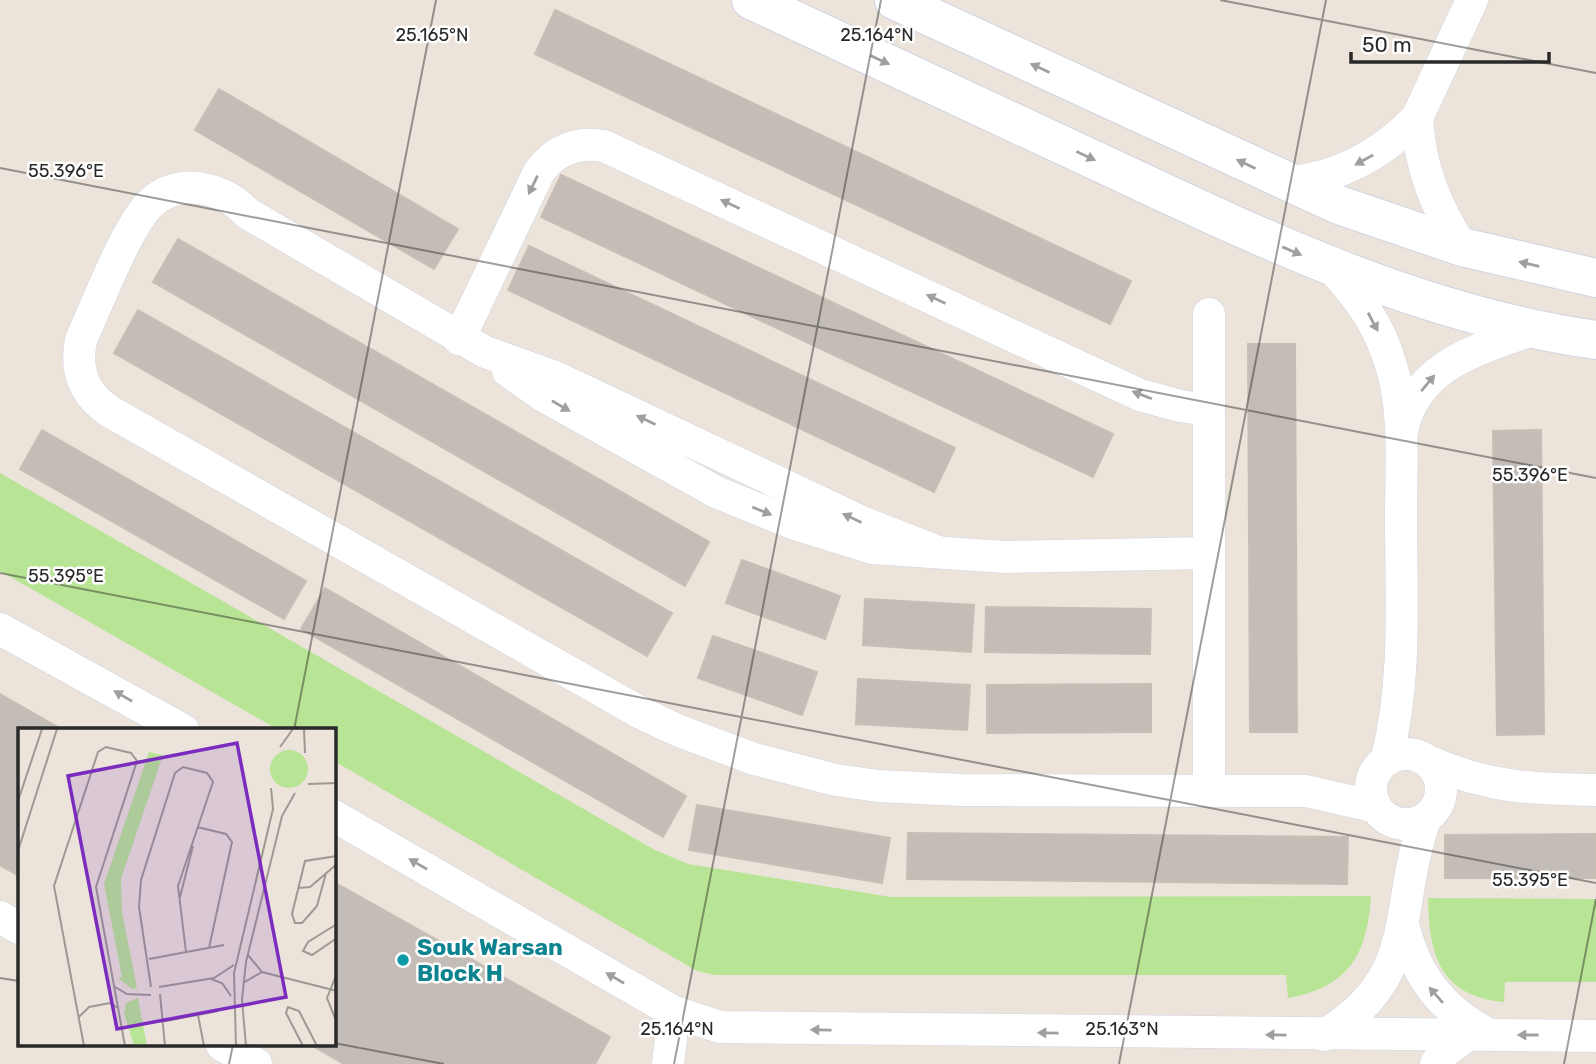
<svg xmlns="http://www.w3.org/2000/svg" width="1596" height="1064" font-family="Rubik,sans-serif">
<rect width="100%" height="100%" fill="#ece3da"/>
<g fill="#b7e595">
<path d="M0,473L655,850L688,864L891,897L1371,896C1367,955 1349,987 1288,998L1286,975H715L697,971L334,761V730H279L0,571Z"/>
<path d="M1428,898L1596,899V982H1505L1504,1002C1439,996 1429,954 1428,898Z"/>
</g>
<g fill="#c4bdb7" stroke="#c7bfb4" stroke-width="2">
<path d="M555,10L1131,281L1110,324L535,54Z"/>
<path d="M219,89L458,229L434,269L195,130Z"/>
<path d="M561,175L1113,434L1093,477L541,217Z"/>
<path d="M178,239L709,542L685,586L153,282Z"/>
<path d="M529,246L955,448L934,492L508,290Z"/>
<path d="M138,310L672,613L647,656L114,353Z"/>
<path d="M1248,344H1295L1297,732H1250Z"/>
<path d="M42,430L306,581L284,619L20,469Z"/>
<path d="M1541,430L1544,734L1497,735L1493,431Z"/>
<path d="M742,560L840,596L825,639L726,603Z"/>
<path d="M325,588L686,796L663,837L301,629Z"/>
<path d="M865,599L974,605L971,652L863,645Z"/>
<path d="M986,607L1151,609L1150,654L985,652Z"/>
<path d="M713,636L817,672L802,715L698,678Z"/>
<path d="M858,679L970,685L967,730L856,724Z"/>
<path d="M1151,684V732L987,733V685Z"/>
<path d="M0,694L63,730H19V876L0,865Z"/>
<path d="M697,805L890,838L882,883L689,850Z"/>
<path d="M908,833L1348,837L1347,884L907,879Z"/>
<path d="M1596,834V878H1445V835Z"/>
<path d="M334,882L610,1037L595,1064H344L311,1045H334Z"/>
</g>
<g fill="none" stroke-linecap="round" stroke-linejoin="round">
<g stroke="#d0d5e3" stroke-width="33">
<g id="minor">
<path d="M1417,118C1420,167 1435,206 1462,247"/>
<path d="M1287,183C1339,177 1380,156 1417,118L1472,0"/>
<path d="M1332,268C1358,296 1379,325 1390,362C1406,410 1401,465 1401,515C1401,597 1407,678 1387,758"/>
<path d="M1209,314V790"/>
<path d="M459,339L539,172C555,150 577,141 604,146L1140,395L1180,406L1209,410"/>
<path d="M508,371L542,395L716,492L795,524L872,548L1005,557L1208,553"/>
<path d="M1402,432C1414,366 1478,349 1532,330"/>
<path d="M938,552L864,523L553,376L485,352L247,213C223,187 178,176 150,204C127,226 96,307 81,340C75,370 83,393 109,411L641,713L677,730L754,759L836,780L878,786L962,790L1306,791L1376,807"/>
<path d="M0,629L183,730"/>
<circle cx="1406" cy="789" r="35"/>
<path d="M1430,762C1490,788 1532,789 1596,790"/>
<path d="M334,816L674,1012L720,1027L1596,1036"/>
<path d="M0,917L19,928"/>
<path d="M1404,928C1417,978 1444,1012 1490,1035"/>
<path d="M1324,1035C1421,977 1393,910 1425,819"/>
<path d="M222,1045L256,1064"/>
<path d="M668,1064L674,1012"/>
<path d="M1436,1064L1443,1053L1466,1036"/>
</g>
</g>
<g stroke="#d0d5e3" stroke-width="40">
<g id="tertiary">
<path d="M751,0C874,57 997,115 1120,172C1273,244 1427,316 1596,340"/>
<path d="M894,0L1339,205L1462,247L1596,278"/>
</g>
</g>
<use href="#minor" stroke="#fff" stroke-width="32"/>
<use href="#tertiary" stroke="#fff" stroke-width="38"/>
</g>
<defs><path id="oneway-solid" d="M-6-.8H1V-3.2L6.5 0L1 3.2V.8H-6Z" transform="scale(1.75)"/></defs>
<g fill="#9f9f9f">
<use href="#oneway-solid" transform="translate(880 60) rotate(25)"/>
<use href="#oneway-solid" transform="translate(1040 68) rotate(-155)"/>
<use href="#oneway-solid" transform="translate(1086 156) rotate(25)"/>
<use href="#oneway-solid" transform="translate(1364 160) rotate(151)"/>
<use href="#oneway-solid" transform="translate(1246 164) rotate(-155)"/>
<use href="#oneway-solid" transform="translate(533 185) rotate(116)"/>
<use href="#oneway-solid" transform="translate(730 204) rotate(-155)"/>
<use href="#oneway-solid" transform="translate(1292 251) rotate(23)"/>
<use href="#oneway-solid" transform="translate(1529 264) rotate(-167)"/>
<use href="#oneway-solid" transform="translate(936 299) rotate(-155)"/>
<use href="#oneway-solid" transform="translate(1373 322) rotate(62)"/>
<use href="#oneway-solid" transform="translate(1428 383) rotate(-50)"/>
<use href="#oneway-solid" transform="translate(1142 395) rotate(-159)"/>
<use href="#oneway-solid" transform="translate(561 406) rotate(30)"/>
<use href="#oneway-solid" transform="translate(646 420) rotate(-155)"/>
<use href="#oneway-solid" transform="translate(762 511) rotate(22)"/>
<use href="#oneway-solid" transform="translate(852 518) rotate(-155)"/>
<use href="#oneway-solid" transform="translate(123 696) rotate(-150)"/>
<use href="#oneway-solid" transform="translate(418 864) rotate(-150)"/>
<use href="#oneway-solid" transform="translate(615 978) rotate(-150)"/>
<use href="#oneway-solid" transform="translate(1436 995) rotate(-131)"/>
<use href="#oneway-solid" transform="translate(821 1030) rotate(-179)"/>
<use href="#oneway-solid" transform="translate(1048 1033) rotate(-179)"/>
<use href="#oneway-solid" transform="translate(1276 1035) rotate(-179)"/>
<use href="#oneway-solid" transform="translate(1528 1035) rotate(-180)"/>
</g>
<path fill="none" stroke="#292929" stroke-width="2" stroke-opacity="0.45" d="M1220,0L1596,73M0,168L1596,478M0,573L1596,883M294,730L436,0M0,978L19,981M334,1043L444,1064M229,1064L233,1045M674,1064L881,0M1119,1064L1326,0M1564,1064L1596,899"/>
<circle fill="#0f9aa8" stroke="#fff" stroke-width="2.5" cx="403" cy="960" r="7"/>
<g text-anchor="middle" stroke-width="5" stroke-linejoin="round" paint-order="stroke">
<g font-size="23" font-weight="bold" fill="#0d838f" stroke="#fff" text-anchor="start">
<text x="417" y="955">Souk Warsan<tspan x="417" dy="26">Block H</tspan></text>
</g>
</g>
<g transform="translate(18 728)">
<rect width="318" height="318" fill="#ece3da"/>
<path d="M252 41a19 19 0 1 1 38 0a19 19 0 1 1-38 0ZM131,24L145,27L103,151L104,184L119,260L114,261L100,250L104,249L86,156ZM120,270L129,318H116L106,285L108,275Z" fill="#b7e595"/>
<path fill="none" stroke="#9e9993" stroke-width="2" d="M286,1L287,25M262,19L275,1M290,56L319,55M0,73L24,1M179,99L208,106L214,114L191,220M0,123L39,1M308,145L299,178L284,195H277L274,186L287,133L319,128M280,160L292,159L319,136M162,169L175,118M319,196L290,214L285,223L294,227L319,210M230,227L244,244L319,263M131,231L206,217M319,245L309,270L319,295M193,251L204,255L213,268M225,255L244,244M97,259L109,266L133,267M133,259L121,179L123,152L157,45L165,39L189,45L195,54L160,158L168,224M141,259L196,250L216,237M142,266L147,318M180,287L186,318M60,290L71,279L92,275L100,280M143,294L200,283M66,318L36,158L80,24L88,19L113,25L119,33L78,159L107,318M218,318L216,245L255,81L253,60M228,318L224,272L228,234L264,88L277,65M285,318L268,285L270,279L281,283L299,318"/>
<path fill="#7b2cbf" fill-opacity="0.15" stroke="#7b2cbf" stroke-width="3.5" d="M219,15L268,269L99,301L50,48Z"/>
<rect width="318" height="318" fill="none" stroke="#292929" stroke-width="3.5"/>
</g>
<g font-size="18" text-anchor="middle" fill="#292929" stroke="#fff" stroke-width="5" stroke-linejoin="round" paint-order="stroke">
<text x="432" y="41">25.165°N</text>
<text x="877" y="41">25.164°N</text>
<text x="66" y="177">55.396°E</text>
<text x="1530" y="481">55.396°E</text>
<text x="66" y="582">55.395°E</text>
<text x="1530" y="886">55.395°E</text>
<text x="677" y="1035">25.164°N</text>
<text x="1122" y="1035">25.163°N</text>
</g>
<path d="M1351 52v10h198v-10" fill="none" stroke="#292929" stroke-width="3.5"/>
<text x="1362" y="52" font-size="21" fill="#292929" stroke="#ffffff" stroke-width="5" paint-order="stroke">50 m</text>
</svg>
